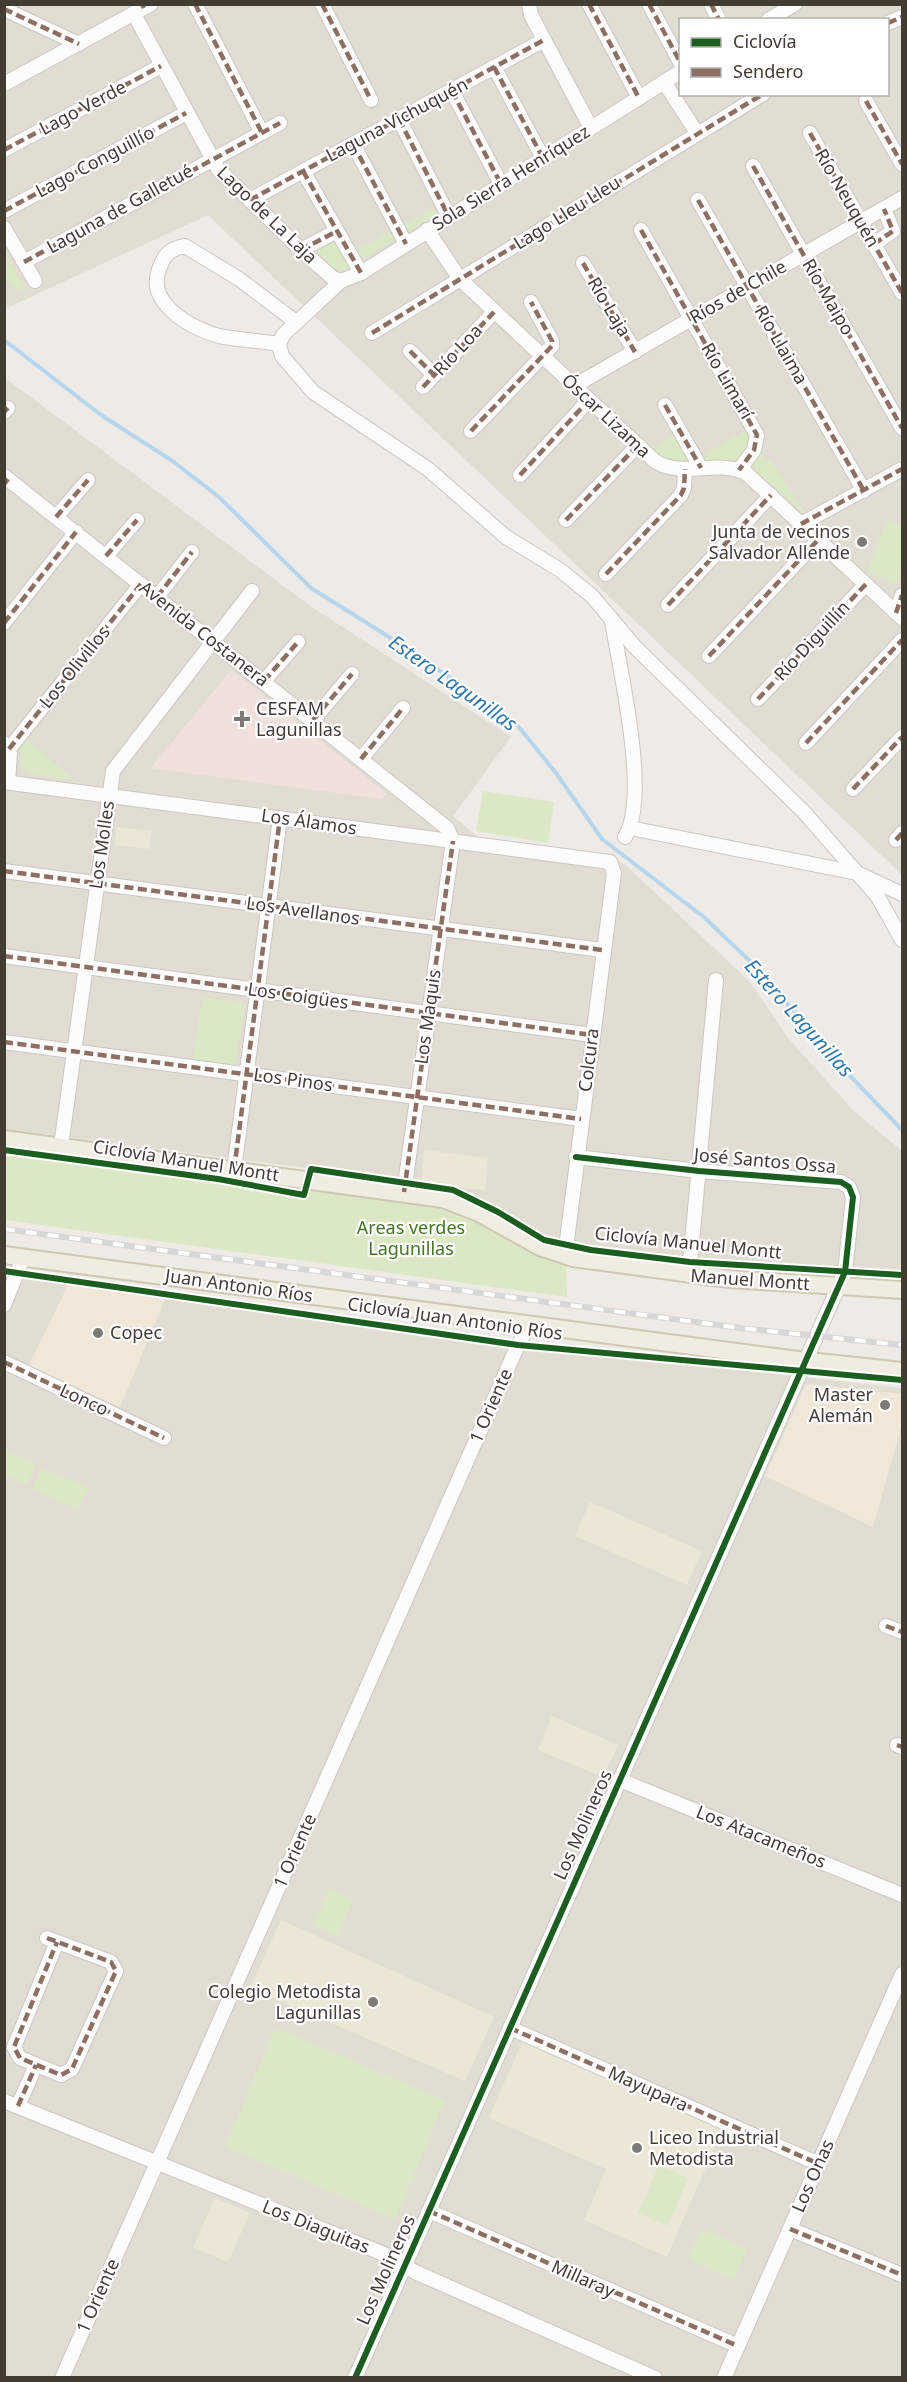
<svg xmlns="http://www.w3.org/2000/svg" width="907" height="2382" font-family="'Noto Sans',sans-serif">
<rect width="100%" height="100%" fill="#eeebe6"/>
<g fill="#e2ddd3" fill-rule="evenodd">
<path d="M4,5H902V875L208,215L5,309ZM680,20H888V94H680Z"/>
<path d="M4,377L309,605L511,737L453,816L478,837L609,855L628,867L749,981L789,1039L854,1111L902,1151V1275L579,1249L549,1237L501,1210L446,1186L5,1129Z"/>
<path d="M5,1271L253,1308L639,1359L902,1388V2377L5,2378Z"/>
</g>
<g fill="#f1e7d8">
<path d="M69,1283L167,1295L120,1407L28,1367Z"/>
<path d="M806,1384L902,1394V1424L873,1527L765,1476Z"/>
</g>
<g fill="#ece6d7">
<path d="M117,827L152,831L149,849L115,845Z"/>
<path d="M424,1150L488,1158L485,1190L421,1182Z"/>
<path d="M590,1502L702,1551L687,1585L575,1536Z"/>
<path d="M552,1716L618,1745L603,1777L538,1750Z"/>
<path d="M281,1920L494,2017L465,2081L250,1988Z"/>
<path d="M523,2040L723,2128L667,2257L584,2220L606,2169L489,2118Z"/>
<path d="M215,2198L250,2213L228,2262L193,2247Z"/>
</g>
<path fill="#f0e1dd" d="M231,670L387,794L381,799L151,768Z"/>
<g fill="#dbe8c5">
<path d="M433,209L436,215L344,270L334,269L314,248L336,239L345,255Z"/>
<path d="M4,250L26,290L21,292L5,280Z"/>
<path d="M744,431L751,432L754,436L741,462L707,463L701,456Z"/>
<path d="M676,435L690,458L686,462C671,465 662,459 652,448Z"/>
<path d="M760,450L768,462L771,460L806,515L750,465Z"/>
<path d="M887,519L902,525V568L896,583L867,572Z"/>
<path d="M27,740L76,781L28,773L21,766L20,748Z"/>
<path d="M483,791L554,802L548,843L476,831Z"/>
<path d="M202,997L245,1003L234,1076L192,1070Z"/>
<path d="M5,1148L420,1202L453,1209L540,1254L566,1264L567,1297L5,1220Z"/>
<path d="M5,1450L36,1464L27,1485L5,1476Z"/>
<path d="M41,1468L88,1488L78,1509L32,1489Z"/>
<path d="M329,1889L353,1899L338,1936L313,1926Z"/>
<path d="M275,2028L445,2100L395,2219L225,2147Z"/>
<path d="M659,2165L688,2178L668,2226L638,2213Z"/>
<path d="M702,2229L747,2249L734,2280L688,2259Z"/>
</g>
<g fill="none" stroke-linecap="round" stroke-linejoin="round">
<path stroke="#b5d6ec" stroke-width="4" d="M4,340L101,415L171,460L219,497L311,588L413,652L518,726L556,773L602,839L705,918L759,970L834,1059L902,1130"/>
<g stroke="#cac7c2" stroke-width="16">
<g id="minor">
<path d="M195,4L262,133"/>
<path d="M322,4L371,100"/>
<path d="M529,4L531,15L591,128"/>
<path d="M589,4L639,98"/>
<path d="M649,4L680,62"/>
<path d="M711,4L719,20"/>
<path d="M4,9L79,44"/>
<path d="M134,14L218,169L301,250L333,278L341,281"/>
<path d="M768,20L795,4"/>
<path d="M888,23L902,17"/>
<path d="M494,67L543,158"/>
<path d="M664,82L697,133"/>
<path d="M4,84L151,4"/>
<path d="M452,91L501,184"/>
<path d="M866,101L902,164"/>
<path d="M399,119L449,217"/>
<path d="M810,133L902,293"/>
<path d="M353,144L406,244"/>
<path d="M4,150L161,66"/>
<path d="M753,166L902,428"/>
<path d="M303,171L361,273"/>
<path d="M250,200L544,40"/>
<path d="M698,200L864,491"/>
<path d="M4,211L186,113"/>
<path d="M4,228L35,281"/>
<path d="M427,230L460,279L656,462C684,478 717,459 746,473L902,618"/>
<path d="M641,230L757,435L754,450L739,470"/>
<path d="M874,244L893,231L884,209"/>
<path d="M301,250L337,231"/>
<path d="M24,262L280,123"/>
<path d="M583,263L635,352"/>
<path d="M341,281L283,335L279,344L282,356L313,392L428,469L506,537L560,570L592,596L635,647L803,811L878,897L902,940"/>
<path d="M341,281L361,273L680,72"/>
<path d="M372,333L763,94"/>
<path d="M279,344C261,341 242,340 224,337C197,332 148,306 158,273C163,256 168,249 185,246L239,279L296,322"/>
<path d="M410,351L434,375"/>
<path d="M574,386L902,198"/>
<path d="M423,387L494,312"/>
<path d="M665,405L701,468"/>
<path d="M4,412L8,408"/>
<path d="M471,431L552,346V341L531,302"/>
<path d="M520,475L589,400"/>
<path d="M4,476L447,828L453,841L404,1192"/>
<path d="M56,517L88,480"/>
<path d="M566,520L638,445"/>
<path d="M801,524L902,469"/>
<path d="M106,556L137,520"/>
<path d="M606,574L681,495L684,488L685,469"/>
<path d="M157,597L192,552"/>
<path d="M668,605L771,495"/>
<path d="M896,613L902,595"/>
<path d="M612,621C620,671 650,797 625,837"/>
<path d="M4,623L76,532"/>
<path d="M709,656L818,540"/>
<path d="M264,681L298,642"/>
<path d="M758,699L866,584"/>
<path d="M313,720L352,674"/>
<path d="M806,743L902,640"/>
<path d="M5,744L10,754L8,782"/>
<path d="M9,749L141,584"/>
<path d="M361,759L403,708"/>
<path d="M4,782L610,862L614,873L565,1256"/>
<path d="M853,789L902,737"/>
<path d="M630,828L857,873L902,894"/>
<path d="M896,840L902,833"/>
<path d="M4,871L602,950"/>
<path d="M4,956L592,1035"/>
<path d="M4,1042L581,1119"/>
<path d="M61,1146L113,771L252,591"/>
<path d="M234,1170L280,818"/>
<path d="M689,1275L716,980"/>
<path d="M4,1305L23,1258"/>
<path d="M4,1362L164,1438"/>
<path d="M886,1626L902,1632"/>
<path d="M897,1745L902,1747"/>
<path d="M620,1780L902,1895"/>
<path d="M47,1938L111,1962L116,1971L72,2069L61,2075L20,2058L14,2047L57,1942"/>
<path d="M510,2028L819,2164"/>
<path d="M4,2101L394,2258L415,2272L655,2378"/>
<path d="M18,2106L36,2065"/>
<path d="M429,2211L738,2346"/>
<path d="M790,2229L902,2275"/>
<path d="M62,2378L518,1345L529,1325"/>
<path d="M355,2378L845,1272L853,1197L849,1187L841,1182L699,1171L576,1157"/>
<path d="M724,2378L902,1974"/>
</g>
</g>
<g stroke="#d0c7b3" stroke-width="20">
<g id="major">
<path d="M4,1139L443,1199L479,1213L540,1247L573,1258L729,1279L902,1290"/>
<path d="M4,1255L790,1359L902,1371"/>
</g>
</g>
<use href="#minor" stroke="#fcfcfb" stroke-width="14"/>
<use href="#major" stroke="#f0ece2" stroke-width="16"/>
<g stroke="#d7d7d6" stroke-width="6">
<path id="rail" d="M4,1229L740,1328L902,1345"/>
</g>
<use href="#rail" stroke="#fff" stroke-width="4" stroke-dasharray="11" stroke-linecap="butt"/>
<g stroke="#8d6e63" stroke-width="4.5" stroke-dasharray="9 4.5" stroke-linecap="butt">
<path d="M142,4L144,8"/>
<path d="M195,4L262,133"/>
<path d="M322,4L371,100"/>
<path d="M589,4L639,98"/>
<path d="M649,4L680,62"/>
<path d="M711,4L719,20"/>
<path d="M4,9L79,44"/>
<path d="M888,23L902,17"/>
<path d="M494,67L543,158"/>
<path d="M452,91L501,184"/>
<path d="M866,101L902,164"/>
<path d="M399,119L449,217"/>
<path d="M810,133L902,293"/>
<path d="M353,144L406,244"/>
<path d="M4,150L161,66"/>
<path d="M753,166L902,428"/>
<path d="M303,171L361,273"/>
<path d="M250,200L544,40"/>
<path d="M698,200L864,491"/>
<path d="M4,211L186,113"/>
<path d="M641,230L757,435L754,450L739,470"/>
<path d="M874,244L893,231L884,209"/>
<path d="M301,250L337,231"/>
<path d="M24,262L280,123"/>
<path d="M583,263L635,352"/>
<path d="M372,333L763,94"/>
<path d="M410,351L434,375"/>
<path d="M423,387L494,312"/>
<path d="M665,405L701,468"/>
<path d="M4,412L8,408"/>
<path d="M471,431L552,346V341L531,302"/>
<path d="M520,475L589,400"/>
<path d="M4,484L8,479"/>
<path d="M56,517L88,480"/>
<path d="M566,520L638,445"/>
<path d="M801,524L902,469"/>
<path d="M106,556L137,520"/>
<path d="M606,574L681,495L684,488L685,469"/>
<path d="M157,597L192,552"/>
<path d="M668,605L771,495"/>
<path d="M896,613L902,595"/>
<path d="M4,623L76,532"/>
<path d="M709,656L818,540"/>
<path d="M264,681L298,642"/>
<path d="M758,699L866,584"/>
<path d="M313,720L352,674"/>
<path d="M806,743L902,640"/>
<path d="M9,749L141,584"/>
<path d="M361,759L403,708"/>
<path d="M853,789L902,737"/>
<path d="M896,840L902,833"/>
<path d="M4,871L602,950"/>
<path d="M4,956L592,1035"/>
<path d="M4,1042L581,1119"/>
<path d="M234,1170L280,818"/>
<path d="M404,1192L453,841"/>
<path d="M4,1362L164,1438"/>
<path d="M886,1626L902,1632"/>
<path d="M897,1745L902,1747"/>
<path d="M47,1938L111,1962L116,1971L72,2069L61,2075L20,2058L14,2047L57,1942"/>
<path d="M510,2028L819,2164"/>
<path d="M18,2106L36,2065"/>
<path d="M429,2211L738,2346"/>
<path d="M790,2229L902,2275"/>
</g>
<g stroke="#fff" stroke-width="10">
<g id="cycleway">
<path d="M4,1150L218,1179L304,1195L311,1169L453,1190L498,1212L544,1240L591,1250L690,1262L902,1275"/>
<path d="M4,1271L518,1345L902,1380"/>
<path d="M355,2378L845,1272L853,1197L849,1187L841,1182L699,1171L576,1157"/>
</g>
</g>
<use href="#cycleway" stroke="#1b5e20" stroke-width="6"/>
</g>
<g fill="#7e7972" stroke="#fff" stroke-width="2">
<circle cx="862" cy="542" r="6"/>
<path d="M239 710h6v6h6v6h-6v6h-6v-6h-6v-6h6z"/>
<circle cx="98" cy="1333" r="6"/>
<circle cx="885" cy="1405" r="6"/>
<circle cx="373" cy="2002" r="6"/>
<circle cx="637" cy="2148" r="6"/>
</g>
<g text-anchor="middle" stroke-width="4.5" stroke-linejoin="round" paint-order="stroke">
<g font-size="18" fill="#423c33" stroke="#fff">
<text transform="translate(83 108) rotate(-28)" y="6">Lago Verde</text>
<text transform="translate(397 120) rotate(-28)" y="6">Laguna Vichuquén</text>
<text transform="translate(95 162) rotate(-28)" y="6">Lago Conguillío</text>
<text transform="translate(511 178) rotate(-32)" y="6">Sola Sierra Henríquez</text>
<text transform="translate(847 198) rotate(60)" y="6">Río Neuquén</text>
<text transform="translate(120 209) rotate(-29)" y="6">Laguna de Galletué</text>
<text transform="translate(567 213) rotate(-32)" y="6">Lago Lleu Lleu</text>
<text transform="translate(267 215) rotate(44)" y="6">Lago de La Laja</text>
<text transform="translate(738 292) rotate(-30)" y="6">Ríos de Chile</text>
<text transform="translate(828 297) rotate(60)" y="6">Río Maipo</text>
<text transform="translate(609 307) rotate(59)" y="6">Río Laja</text>
<text transform="translate(781 345) rotate(60)" y="6">Río Llaima</text>
<text transform="translate(458 350) rotate(-47)" y="6">Río Loa</text>
<text transform="translate(727 381) rotate(60)" y="6">Río Limarí</text>
<text transform="translate(606 416) rotate(43)" y="6">Óscar Lizama</text>
<text transform="translate(204 634) rotate(38)" y="6">Avenida Costanera</text>
<text transform="translate(812 641) rotate(-47)" y="6">Río Diguillín</text>
<text transform="translate(75 667) rotate(-51)" y="6">Los Olivillos</text>
<text transform="translate(309 822) rotate(8)" y="6">Los Álamos</text>
<text transform="translate(102 845) rotate(-82)" y="6">Los Molles</text>
<text transform="translate(303 911) rotate(8)" y="6">Los Avellanos</text>
<text transform="translate(298 996) rotate(8)" y="6">Los Coigües</text>
<text transform="translate(428 1017) rotate(-82)" y="6">Los Maquis</text>
<text transform="translate(589 1060) rotate(-83)" y="6">Colcura</text>
<text transform="translate(293 1080) rotate(8)" y="6">Los Pinos</text>
<text transform="translate(186 1161) rotate(9)" y="6">Ciclovía Manuel Montt</text>
<text transform="translate(765 1161) rotate(5)" y="6">José Santos Ossa</text>
<text transform="translate(688 1243) rotate(6)" y="6">Ciclovía Manuel Montt</text>
<text transform="translate(750 1280) rotate(4)" y="6">Manuel Montt</text>
<text transform="translate(239 1286) rotate(8)" y="6">Juan Antonio Ríos</text>
<text transform="translate(455 1319) rotate(8)" y="6">Ciclovía Juan Antonio Ríos</text>
<text transform="translate(84 1400) rotate(25)" y="6">Lonco</text>
<text transform="translate(491 1406) rotate(-66)" y="6">1 Oriente</text>
<text transform="translate(583 1825) rotate(-66)" y="6">Los Molineros</text>
<text transform="translate(761 1837) rotate(22)" y="6">Los Atacameños</text>
<text transform="translate(295 1851) rotate(-66)" y="6">1 Oriente</text>
<text transform="translate(648 2089) rotate(24)" y="6">Mayupara</text>
<text transform="translate(813 2176) rotate(-66)" y="6">Los Onas</text>
<text transform="translate(316 2227) rotate(22)" y="6">Los Diaguitas</text>
<text transform="translate(386 2270) rotate(-66)" y="6">Los Molineros</text>
<text transform="translate(583 2279) rotate(24)" y="6">Millaray</text>
<text transform="translate(98 2296) rotate(-66)" y="6">1 Oriente</text>
</g>
<g font-size="18" fill="#423c33" stroke="#fff" text-anchor="end">
<text x="850" y="538">Junta de vecinos<tspan x="850" dy="21">Salvador Allende</tspan></text>
<text x="256" y="715" text-anchor="start">CESFAM<tspan x="256" dy="21">Lagunillas</tspan></text>
<text x="110" y="1339" text-anchor="start">Copec</text>
<text x="873" y="1401">Master<tspan x="873" dy="21">Alemán</tspan></text>
<text x="361" y="1998">Colegio Metodista<tspan x="361" dy="21">Lagunillas</tspan></text>
<text x="649" y="2144" text-anchor="start">Liceo Industrial<tspan x="649" dy="21">Metodista</tspan></text>
</g>
<g font-size="18" fill="#447327" stroke="#fff">
<text x="411" y="1234">Areas verdes<tspan x="411" dy="21">Lagunillas</tspan></text>
</g>
<g font-size="20" font-style="italic" fill="#2d77ac" stroke="#fff">
<text transform="translate(453 683) rotate(35)" y="7">Estero Lagunillas</text>
<text transform="translate(799 1018) rotate(48)" y="7">Estero Lagunillas</text>
</g>
</g>
<rect width="907" height="2382" fill="none" stroke="#423c33" stroke-width="12"/>
<rect x="679" y="18" width="210" height="78" fill="#ffffff" stroke="#b3b1ad" stroke-width="1.5"/>
<rect x="691" y="38" width="30" height="9" fill="#1b5e20" stroke="#b3b1ad" stroke-width="1.5"/>
<text x="733" y="48" font-size="18" fill="#423c33">Ciclovía</text>
<rect x="691" y="68" width="30" height="9" fill="#8d6e63" stroke="#b3b1ad" stroke-width="1.5"/>
<text x="733" y="78" font-size="18" fill="#423c33">Sendero</text>
</svg>
